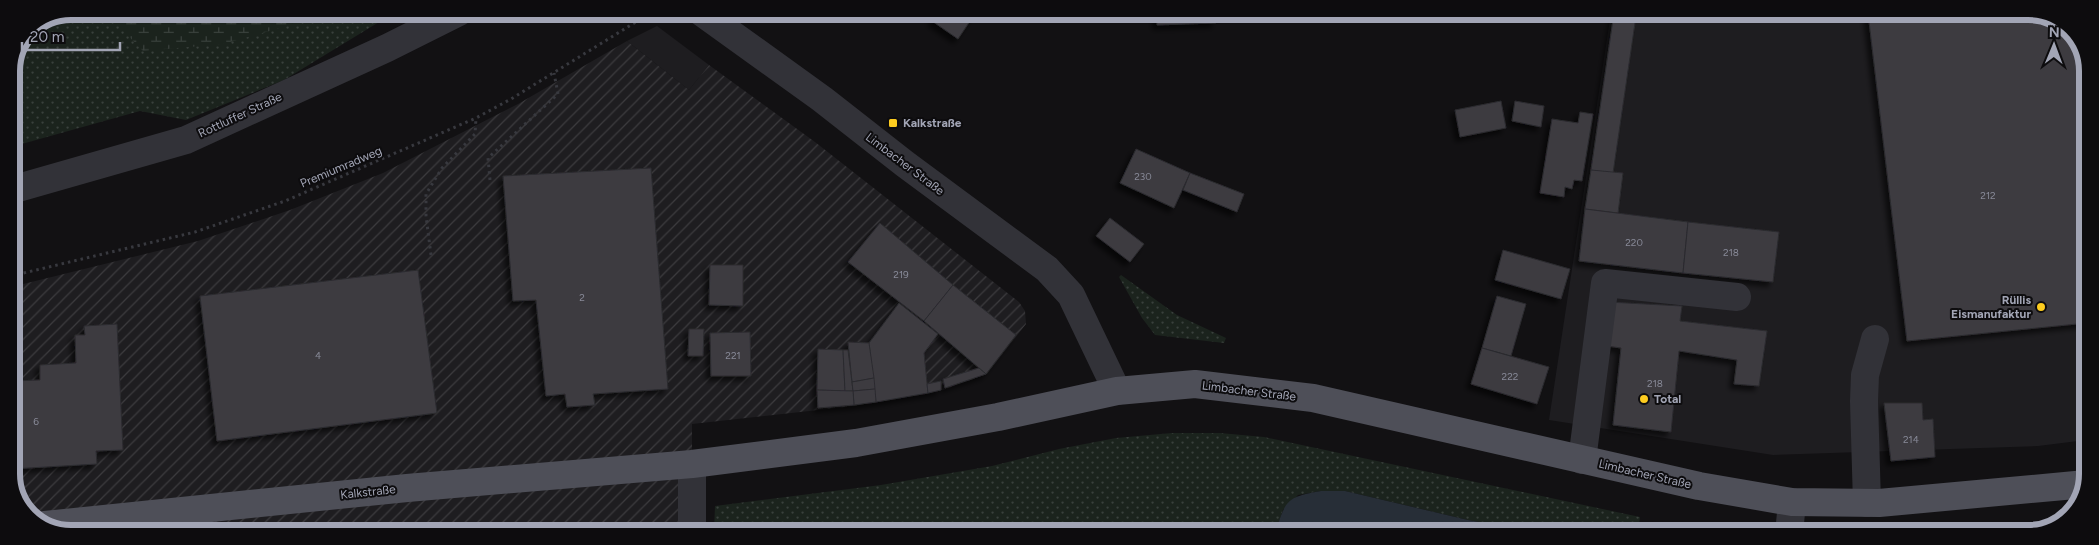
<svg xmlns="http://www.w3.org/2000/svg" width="2099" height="545" font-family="Figtree,sans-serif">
<defs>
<pattern id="industrial-furrows" width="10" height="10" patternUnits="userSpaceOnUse" patternTransform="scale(1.25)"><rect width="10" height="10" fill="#1e1d20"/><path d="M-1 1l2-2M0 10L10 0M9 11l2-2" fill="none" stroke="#3c3b3e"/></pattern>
<pattern id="grass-dots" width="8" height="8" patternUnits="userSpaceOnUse" patternTransform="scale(1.25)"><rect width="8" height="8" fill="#1b231d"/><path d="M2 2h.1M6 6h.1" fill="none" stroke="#39403c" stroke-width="1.8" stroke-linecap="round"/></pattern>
<pattern id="wetland-marsh" width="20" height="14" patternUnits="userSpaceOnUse" patternTransform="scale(1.25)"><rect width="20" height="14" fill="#1b231d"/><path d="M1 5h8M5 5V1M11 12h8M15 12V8" fill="none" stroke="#39403c"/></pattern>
<filter id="shadow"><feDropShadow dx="-4.5" dy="4.5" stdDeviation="2.5" flood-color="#0009"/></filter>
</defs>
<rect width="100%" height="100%" fill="#121113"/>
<g fill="#1e1d20">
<path d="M1611,13H2044L2073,32L2088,66L2086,440L2038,446L1773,455L1549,420Z"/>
<path d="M657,26L709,65L689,90L627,41Z"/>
</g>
<path fill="url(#industrial-furrows)" d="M627,41L689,90L709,65L815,142L1019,302L1025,311L1026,324L987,374L943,390L854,406L692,424V532H55L26,513L11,479V287L198,241L290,210L383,173L518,104Z"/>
<g fill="url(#grass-dots)">
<path d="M71,11L400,12L384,19L284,80L186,120L140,111L11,147V70L29,28Z"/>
<path d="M1121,275L1177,315L1226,338L1224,343L1155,335L1142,318L1119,277Z"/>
<path d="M1172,433H1220L1264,437L1640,517L1638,533H1540L1468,520L1345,491H1321L1298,495L1283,510L1275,533L714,532L715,506L881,485L992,466L1059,449L1116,438Z"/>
</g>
<path fill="url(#wetland-marsh)" d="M116,11L324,12L302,22L223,44L143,51L110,17Z"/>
<path fill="#272e37" d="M1321,491H1345L1468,520L1540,533H1275C1286,500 1286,497 1321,491Z"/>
<g fill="#3c3b41" stroke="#2c2b2f" filter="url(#shadow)">
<path d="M938,12H976L958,39L932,21Z"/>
<path d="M1157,12H1216V23L1157,25Z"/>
<path d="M1614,13L1636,16L1613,173L1591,170Z"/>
<path d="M1868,13H2044L2073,32L2088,66L2087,323L1907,341Z"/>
<path d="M1501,101L1506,128L1460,137L1455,110Z"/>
<path d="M1515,101L1544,106L1541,127L1512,121Z"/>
<path d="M1580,112L1593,114L1582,181L1574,180L1572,189L1565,187L1564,197L1540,193L1552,119L1578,123Z"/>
<path d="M1136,149L1190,173L1174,208L1120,183Z"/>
<path d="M651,168L668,389L593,394L595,405L567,407L565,394L546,396L536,300L513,301L503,176Z"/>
<path d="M1591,170L1623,173L1618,213L1585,209Z"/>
<path d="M1190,173L1244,194L1237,212L1183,190Z"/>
<path d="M1585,209L1688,222L1683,273L1579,261Z"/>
<path d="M1110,218L1144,244L1130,262L1096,236Z"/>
<path d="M1688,222L1779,232L1773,282L1683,273Z"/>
<path d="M880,223L953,285L924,321L848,262Z"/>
<path d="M1503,250L1570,269L1561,299L1495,280Z"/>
<path d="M710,265H743V306L709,305Z"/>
<path d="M418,270L437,413L217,441L200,296Z"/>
<path d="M953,285L1016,335L986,374L924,321Z"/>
<path d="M1497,296L1526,304L1511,356L1482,348Z"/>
<path d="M1608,302L1682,306L1680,321L1767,331L1759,386L1734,384L1737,360L1679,351L1671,432L1613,425L1621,348L1607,346Z"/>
<path d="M899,303L938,334L924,353L928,393L876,402L869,343Z"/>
<path d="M117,324L123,450L96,451L97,464L11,469V381L40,380V365L76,363L75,335H85L84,326Z"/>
<path d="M689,329H704L703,356H688Z"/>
<path d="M750,332L751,376H711L710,333Z"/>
<path d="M848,342L869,343L874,378L852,382Z"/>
<path d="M1482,348L1549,367L1537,404L1471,384Z"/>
<path d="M818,349L843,350L845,391L817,390Z"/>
<path d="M843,350H848L853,391H845Z"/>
<path d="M979,368L986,374L945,388L943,379Z"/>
<path d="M874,378L875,389L853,391L852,382Z"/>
<path d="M941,381V390L928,393L927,384Z"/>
<path d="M875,389L876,402L854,405L853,391Z"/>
<path d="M817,390L853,391L854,405L818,408Z"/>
<path d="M1884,403H1922L1923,420L1933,419L1935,457L1891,461Z"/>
</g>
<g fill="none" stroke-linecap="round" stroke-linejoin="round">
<g stroke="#38393f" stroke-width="3" stroke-dasharray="2.5 4" stroke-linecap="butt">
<path d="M490,180L488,158L558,94L554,73"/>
<path d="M431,255L426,216V194L442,168L475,134L476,118"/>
<path d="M11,276L195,232L285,201L476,118L511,99L652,12"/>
</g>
<g stroke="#323238" stroke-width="28">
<path d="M701,12L822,99L905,164L1047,269L1071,295L1117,391"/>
<path d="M11,190L186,140L387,48L459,12"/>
<path d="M1582,460L1605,283L1737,297"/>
<path d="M1867,503L1864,401L1865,375L1875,339"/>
<path d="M692,532V464"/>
<path d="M1789,534L1792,502"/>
</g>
<path stroke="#4e4f58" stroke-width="28" d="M45,525L407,488L692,464L856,443L998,417L1117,391L1195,384L1313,398L1699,486L1792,502L1879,503L2086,484"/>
</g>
<g fill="#fdcc1f" stroke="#0d0c0e" stroke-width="2">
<rect x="888" y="118" width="10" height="10" rx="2.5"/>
<circle cx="2041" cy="307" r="5"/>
<circle cx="1644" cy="399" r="5"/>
</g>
<g text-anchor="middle" stroke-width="4" stroke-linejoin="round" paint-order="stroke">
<g font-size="10" fill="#888a98">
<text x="1143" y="180">230</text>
<text x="1988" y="199">212</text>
<text x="1634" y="246">220</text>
<text x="1731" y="256">218</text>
<text x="901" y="278">219</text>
<text x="582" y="301">2</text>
<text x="318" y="359">4</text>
<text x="733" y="359">221</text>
<text x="1510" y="380">222</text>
<text x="1655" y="387">218</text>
<text x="36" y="425">6</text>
<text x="1911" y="443">214</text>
</g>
<g font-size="12" fill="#a2a5b5" stroke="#0d0c0e">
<text transform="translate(240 115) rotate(-25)" y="4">Rottluffer Straße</text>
<text transform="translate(905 164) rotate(37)" y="4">Limbacher Straße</text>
<text transform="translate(341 167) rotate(-23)" y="4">Premiumradweg</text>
<text transform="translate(1249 391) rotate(7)" y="4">Limbacher Straße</text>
<text transform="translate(1645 474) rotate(13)" y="4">Limbacher Straße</text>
<text transform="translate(368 492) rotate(-6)" y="4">Kalkstraße</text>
</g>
<g font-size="12" font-weight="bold" fill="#a2a5b5" stroke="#0d0c0e" text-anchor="start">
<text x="903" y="127">Kalkstraße</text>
<text x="2031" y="304" text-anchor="end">Rüllis<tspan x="2031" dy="14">Eismanufaktur</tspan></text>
<text x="1654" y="403">Total</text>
</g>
</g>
<path d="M0 0H2099V545H0ZM71 20H2028A51 51 0 0 1 2079 71V474A51 51 0 0 1 2028 525H71A51 51 0 0 1 20 474V71A51 51 0 0 1 71 20Z" fill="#0d0c0e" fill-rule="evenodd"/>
<path fill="none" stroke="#a2a5b5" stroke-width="6" d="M71 20H2028A51 51 0 0 1 2079 71V474A51 51 0 0 1 2028 525H71A51 51 0 0 1 20 474V71A51 51 0 0 1 71 20Z"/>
<g transform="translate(2054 45) rotate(1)" stroke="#0d0c0e" stroke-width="4" paint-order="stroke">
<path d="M0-4L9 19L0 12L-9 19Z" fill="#a2a5b5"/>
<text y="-8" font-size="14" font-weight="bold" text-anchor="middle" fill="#a2a5b5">N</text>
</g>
<path d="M22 42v8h98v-8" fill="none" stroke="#a2a5b5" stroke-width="2.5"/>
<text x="30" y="42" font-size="15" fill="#a2a5b5" stroke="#0d0c0e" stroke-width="4" paint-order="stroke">20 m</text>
</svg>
